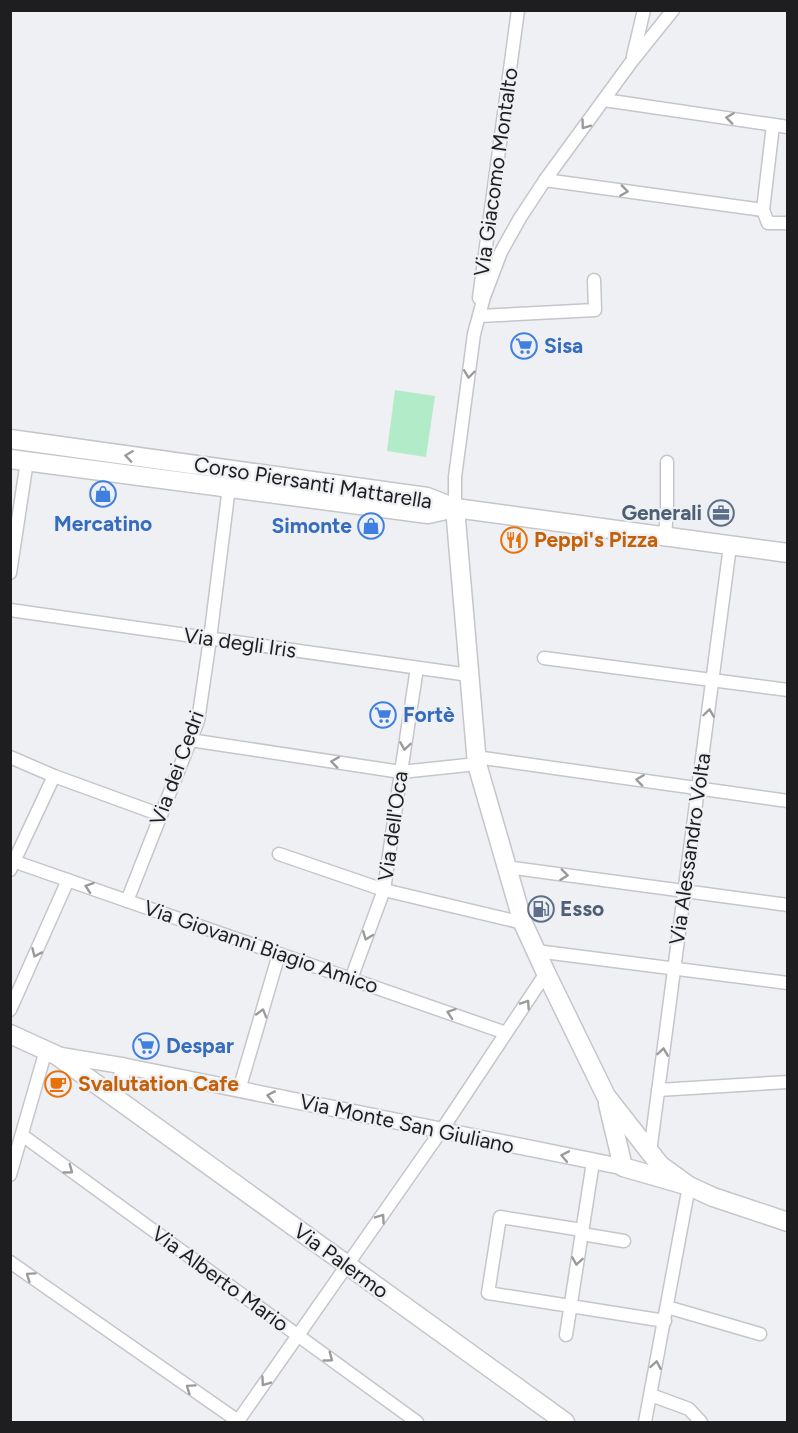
<svg xmlns="http://www.w3.org/2000/svg" width="798" height="1433" font-family="Figtree,sans-serif">
<rect width="100%" height="100%" fill="#eef0f4"/>
<path fill="#b2ebc8" d="M395,390L435,396L426,457L387,451Z"/>
<g fill="none" stroke-linecap="round" stroke-linejoin="round">
<g stroke="#c4c6ca" stroke-width="15">
<g id="minor">
<path d="M633,56L644,10"/>
<path d="M604,100L788,127"/>
<path d="M545,180L763,210L768,223H788"/>
<path d="M763,210L773,125"/>
<path d="M479,298L518,10"/>
<path d="M479,316L595,310L594,280"/>
<path d="M455,508V477L474,334L484,297L501,252L520,218L545,180L632,61L673,10"/>
<path d="M665,537L667,508V462"/>
<path d="M10,573L27,461"/>
<path d="M10,610L469,675"/>
<path d="M544,658L788,690"/>
<path d="M190,740L401,772L477,764"/>
<path d="M10,757L54,776L161,815"/>
<path d="M476,757L788,801"/>
<path d="M279,854L384,890L523,923"/>
<path d="M10,860L506,1033"/>
<path d="M506,867L788,905"/>
<path d="M10,870L54,776"/>
<path d="M127,901L198,721L210,639L229,487"/>
<path d="M536,951L788,983"/>
<path d="M351,979L384,890L401,772L417,668"/>
<path d="M10,1010L68,880"/>
<path d="M239,1090L279,954"/>
<path d="M658,1090L788,1082"/>
<path d="M22,1135L417,1422"/>
<path d="M650,1152L730,546"/>
<path d="M10,1175L46,1050"/>
<path d="M582,1230L500,1217L488,1293L665,1321"/>
<path d="M582,1234L624,1241"/>
<path d="M10,1262L238,1421L441,1131L546,973"/>
<path d="M667,1307L760,1334"/>
<path d="M566,1335L593,1162"/>
<path d="M651,1395L689,1409L701,1422"/>
<path d="M645,1422L689,1186"/>
</g>
</g>
<g stroke="#c4c6ca" stroke-width="18">
<g id="tertiary">
<path d="M58,1055L124,1066L623,1167"/>
<path d="M116,1099L124,1066"/>
</g>
</g>
<g stroke="#c4c6ca" stroke-width="21">
<g id="secondary">
<path d="M10,439L427,497L455,508L788,553"/>
<path d="M10,459L428,514L455,508"/>
<path d="M455,508L477,764L523,923L546,973L606,1096L660,1165L689,1186"/>
<path d="M10,1034L56,1055L565,1422"/>
<path d="M608,1104L623,1167L689,1186L713,1197L788,1222"/>
</g>
</g>
<use href="#minor" stroke="#fff" stroke-width="12"/>
<use href="#tertiary" stroke="#fff" stroke-width="15"/>
<use href="#secondary" stroke="#fff" stroke-width="18"/>
</g>
<defs><path id="oneway-chevron" d="M-2-3.5L2.5 0L-2 3.5" fill="none" stroke-width="1.6" stroke-linecap="round" stroke-linejoin="round" transform="scale(1.5)"/></defs>
<g stroke="#9a9a9b">
<use href="#oneway-chevron" transform="translate(730 118) rotate(-172)"/>
<use href="#oneway-chevron" transform="translate(585 125) rotate(126)"/>
<use href="#oneway-chevron" transform="translate(624 191) rotate(8)"/>
<use href="#oneway-chevron" transform="translate(469 374) rotate(97)"/>
<use href="#oneway-chevron" transform="translate(129 456) rotate(-172)"/>
<use href="#oneway-chevron" transform="translate(709 713) rotate(-82)"/>
<use href="#oneway-chevron" transform="translate(405 746) rotate(99)"/>
<use href="#oneway-chevron" transform="translate(335 762) rotate(-172)"/>
<use href="#oneway-chevron" transform="translate(640 780) rotate(-172)"/>
<use href="#oneway-chevron" transform="translate(564 875) rotate(7)"/>
<use href="#oneway-chevron" transform="translate(89 887) rotate(-161)"/>
<use href="#oneway-chevron" transform="translate(367 936) rotate(111)"/>
<use href="#oneway-chevron" transform="translate(36 953) rotate(114)"/>
<use href="#oneway-chevron" transform="translate(526 1004) rotate(-56)"/>
<use href="#oneway-chevron" transform="translate(262 1013) rotate(-74)"/>
<use href="#oneway-chevron" transform="translate(451 1013) rotate(-161)"/>
<use href="#oneway-chevron" transform="translate(663 1052) rotate(-82)"/>
<use href="#oneway-chevron" transform="translate(271 1096) rotate(-169)"/>
<use href="#oneway-chevron" transform="translate(565 1156) rotate(-169)"/>
<use href="#oneway-chevron" transform="translate(69 1170) rotate(36)"/>
<use href="#oneway-chevron" transform="translate(381 1218) rotate(-55)"/>
<use href="#oneway-chevron" transform="translate(577 1261) rotate(99)"/>
<use href="#oneway-chevron" transform="translate(30 1276) rotate(-145)"/>
<use href="#oneway-chevron" transform="translate(329 1358) rotate(36)"/>
<use href="#oneway-chevron" transform="translate(656 1365) rotate(-80)"/>
<use href="#oneway-chevron" transform="translate(265 1382) rotate(125)"/>
<use href="#oneway-chevron" transform="translate(190 1388) rotate(-145)"/>
</g>
<defs>
<g id="supermarket-ring" transform="scale(1.35)"><circle r="9.5" fill="#eef0f4" stroke="#3f7fe0" stroke-width="1.5"/><path d="M-6-5.5h2.5l.6 2H6L4.5 2H-2.5L-4.4-4H-6ZM-1.5 3.2a1.3 1.3 0 1 0 .1 0ZM3 3.2a1.3 1.3 0 1 0 .1 0Z" fill="#3f7fe0"/></g>
<g id="shop-ring" transform="scale(1.35)"><circle r="9.5" fill="#eef0f4" stroke="#3f7fe0" stroke-width="1.5"/><path d="M-5-2.5h2.3a2.7 3.5 0 0 1 5.4 0H5L5.5 6h-11ZM-1.5-2.5h3a1.5 2.3 0 0 0-3 0Z" fill="#3f7fe0"/></g>
<g id="office-ring" transform="scale(1.35)"><circle r="9.5" fill="#eef0f4" stroke="#5c6f8a" stroke-width="1.5"/><path d="M-6-3h4V-5.5h4V-3h4V5H-6ZM-1-4.5V-3h2v-1.5ZM-6 0V1H6V0Z" fill="#5c6f8a"/></g>
<g id="restaurant-ring" transform="scale(1.35)"><circle r="9.5" fill="#eef0f4" stroke="#e8710a" stroke-width="1.5"/><path d="M-5-6h1v4h1v-4h1v4h1v-4h1v5L-1.5 .5V6h-2V.5L-5-1ZM5-6V6H3V1.5H1.5Q1.5-4 5-6Z" fill="#e8710a"/></g>
<g id="fuel-ring" transform="scale(1.35)"><circle r="9.5" fill="#eef0f4" stroke="#5c6f8a" stroke-width="1.5"/><path d="M-5.5-6h7V0h2V4h1.3V-2.5L3-4.5l.8-.8L6-3V5H2.5V1h-1V6h-7ZM-4.2-4.7v3.2H.2V-4.7Z" fill="#5c6f8a"/></g>
<g id="cafe-ring" transform="scale(1.35)"><circle r="9.5" fill="#eef0f4" stroke="#e8710a" stroke-width="1.5"/><path d="M-5.5-4.5H6V0H3Q3 3.5 0 3.5H-2.5Q-5.5 3.5-5.5 0ZM3-3.2v2h1.7v-2ZM-6 4.5H4V6H-6Z" fill="#e8710a"/></g>
</defs>
<g fill-rule="evenodd">
<use href="#supermarket-ring" x="524" y="346"/>
<use href="#shop-ring" x="103" y="494"/>
<use href="#office-ring" x="721" y="513"/>
<use href="#shop-ring" x="371" y="526"/>
<use href="#restaurant-ring" x="514" y="540"/>
<use href="#supermarket-ring" x="383" y="715"/>
<use href="#fuel-ring" x="541" y="909"/>
<use href="#supermarket-ring" x="146" y="1046"/>
<use href="#cafe-ring" x="58" y="1084"/>
</g>
<g text-anchor="middle" stroke-width="4.5" stroke-linejoin="round" paint-order="stroke">
<g font-size="21" fill="#1e1e20" stroke="#eef0f4">
<text transform="translate(496 172) rotate(-82)" y="7">Via Giacomo Montalto</text>
<text transform="translate(313 483) rotate(9)" y="7">Corso Piersanti Mattarella</text>
<text transform="translate(240 643) rotate(8)" y="7">Via degli Iris</text>
<text transform="translate(177 768) rotate(-70)" y="7">Via dei Cedri</text>
<text transform="translate(393 826) rotate(-82)" y="7">Via dell'Oca</text>
<text transform="translate(690 849) rotate(-82)" y="7">Via Alessandro Volta</text>
<text transform="translate(261 947) rotate(19)" y="7">Via Giovanni Biagio Amico</text>
<text transform="translate(407 1124) rotate(12)" y="7">Via Monte San Giuliano</text>
<text transform="translate(341 1261) rotate(36)" y="7">Via Palermo</text>
<text transform="translate(220 1279) rotate(36)" y="7">Via Alberto Mario</text>
</g>
<g font-size="21" font-weight="bold" fill="#366cbe" stroke="#eef0f4" text-anchor="start">
<text x="544" y="353">Sisa</text>
<text x="103" y="531" text-anchor="middle">Mercatino</text>
<text x="352" y="533" text-anchor="end">Simonte</text>
<text x="403" y="722">Fortè</text>
<text x="166" y="1053">Despar</text>
</g>
<g font-size="21" font-weight="bold" fill="#4e5e75" stroke="#eef0f4" text-anchor="end">
<text x="702" y="520">Generali</text>
<text x="560" y="916" text-anchor="start">Esso</text>
</g>
<g font-size="21" font-weight="bold" fill="#c56008" stroke="#eef0f4" text-anchor="start">
<text x="534" y="547">Peppi's Pizza</text>
<text x="78" y="1091">Svalutation Cafe</text>
</g>
</g>
<rect width="798" height="1433" fill="none" stroke="#1e1e20" stroke-width="24"/>
</svg>
